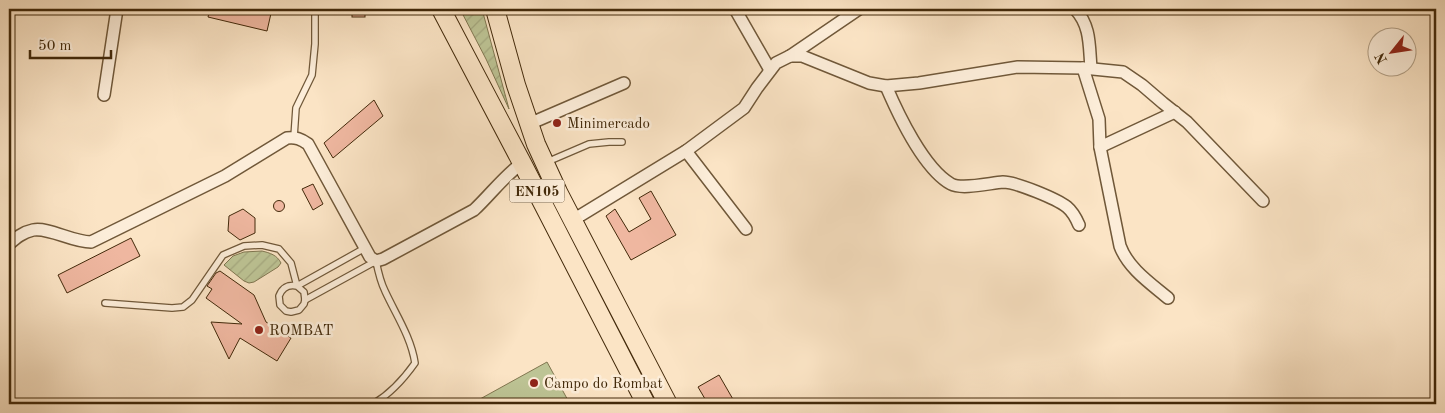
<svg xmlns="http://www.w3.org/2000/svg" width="1445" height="413" font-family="'Old Standard TT',serif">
<defs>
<pattern id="garden-furrows" width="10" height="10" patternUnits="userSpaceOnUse" patternTransform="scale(1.25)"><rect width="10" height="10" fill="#bdc495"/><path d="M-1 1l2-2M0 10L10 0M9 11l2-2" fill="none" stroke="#a4a87f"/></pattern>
</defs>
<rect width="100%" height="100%" fill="#fbe4c5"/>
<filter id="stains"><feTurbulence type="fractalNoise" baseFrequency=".004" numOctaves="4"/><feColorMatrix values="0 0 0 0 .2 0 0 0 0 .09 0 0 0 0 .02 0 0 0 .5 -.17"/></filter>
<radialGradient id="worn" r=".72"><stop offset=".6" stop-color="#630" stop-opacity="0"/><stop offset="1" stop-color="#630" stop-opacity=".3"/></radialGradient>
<g fill="url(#garden-furrows)" stroke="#807650">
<path d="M460,9H482L509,109L486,59Z"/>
<path d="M262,251C270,253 277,255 281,263L278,267L254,282L249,283L244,281L224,265L233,256L244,252Z"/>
</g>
<path fill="#bdc495" stroke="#807650" d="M547,362L570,404H471Z"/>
<g fill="#efb7a0" stroke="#42290a">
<path d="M210,9H272L267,31L208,17Z"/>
<rect x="352" y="9" width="13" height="8"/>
<path d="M374,100L383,116L333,158L324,143Z"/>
<path d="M313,184L323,204L313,210L302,189Z"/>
<path d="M651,191L676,235L631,260L606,216L615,209L629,232L651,219L639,198Z"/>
<circle cx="279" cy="206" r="5.5"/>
<path d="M243,209L255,218V233L240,240L228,231L229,216Z"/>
<path d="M131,238L140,256L67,293L58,275Z"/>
<path d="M220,271L254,295L266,322L291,338L277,361L240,338L229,359L211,322L242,324L206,298L212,289L207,286L216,273Z"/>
<path d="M719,375L734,401L729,404H708L698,387Z"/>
</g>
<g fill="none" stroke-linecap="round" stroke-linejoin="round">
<g stroke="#705839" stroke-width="8">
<g id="service">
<path d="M294,137L296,108L312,75L315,44V9"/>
<path d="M547,162L589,144L609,142H622"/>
<path d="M305,300L376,261C378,271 380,281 385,291C396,315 411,337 415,363C403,380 390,394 373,404"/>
<path d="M105,303L172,308L183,307L192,300L223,255L244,246L262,245L279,249L291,263L297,286L304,292L305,300L304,304L299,310L291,312L286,311L280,305L279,296C282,288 288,284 297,286L365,248"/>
</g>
</g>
<g stroke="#705839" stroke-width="14">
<g id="minor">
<path d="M735,9L770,70"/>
<path d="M1075,9C1091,26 1089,46 1091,68"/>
<path d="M790,56H802L869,83L886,86L919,83L1018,67L1083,68L1123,72L1142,85L1163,103L1187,122L1263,201"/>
<path d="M1083,68L1099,119L1100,147L1120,246C1128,268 1150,283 1168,298"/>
<path d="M886,86C898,114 924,169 951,184C962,190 990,183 1003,182C1016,182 1057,199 1067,207C1073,212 1076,218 1079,225"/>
<path d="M104,95L117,9"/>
<path d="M529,124L624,83"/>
<path d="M1100,147L1175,112"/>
<path d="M686,151L746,229"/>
<path d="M573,220L686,151L744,108L757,88L776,63L790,56L859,9"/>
<path d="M9,244C16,238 23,232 33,230C49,227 72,242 91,242L225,176L287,138C296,137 301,139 308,144L370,257L376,261L383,259L474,210C491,194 504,176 522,163"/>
</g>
</g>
<g stroke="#42290a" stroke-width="20">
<g id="primary">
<path d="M441,9L522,163L646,404"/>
<path d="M495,9L516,85L536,144L558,192L668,404"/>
</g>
</g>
<use href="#service" stroke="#fcedd9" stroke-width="5.5"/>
<use href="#minor" stroke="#fcedd9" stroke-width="11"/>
<use href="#primary" stroke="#fbe4c5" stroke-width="18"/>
</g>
<g fill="#8f2418" stroke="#fcedd9" stroke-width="2">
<circle cx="557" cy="123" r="5"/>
<circle cx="259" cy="330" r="5"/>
<circle cx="534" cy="383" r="5"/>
</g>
<g text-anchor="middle" stroke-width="5" stroke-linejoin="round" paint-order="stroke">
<rect fill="#fcedd9" stroke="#7a6448" stroke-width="1" x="509.5" y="179.5" width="55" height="23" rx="4"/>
<g font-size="14" font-weight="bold" fill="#42290a">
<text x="537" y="196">EN105</text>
</g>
<g font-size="15" fill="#42290a" stroke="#fcedd9" text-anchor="start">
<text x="567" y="128">Minimercado</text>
<text x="269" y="335">ROMBAT</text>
<text x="544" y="388">Campo do Rombat</text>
</g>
</g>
<rect width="1445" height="413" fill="none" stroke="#fbe4c5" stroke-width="30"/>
<rect x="10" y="10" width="1425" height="393" fill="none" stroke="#42290a" stroke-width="2.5"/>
<rect x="15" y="15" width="1415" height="383" fill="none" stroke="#42290a"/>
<g transform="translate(1392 52) rotate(240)"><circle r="24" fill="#fcedd9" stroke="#b29f86"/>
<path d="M0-4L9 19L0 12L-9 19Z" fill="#8f2418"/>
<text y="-8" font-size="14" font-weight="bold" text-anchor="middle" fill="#42290a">N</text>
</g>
<path d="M30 50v8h81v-8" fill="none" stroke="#42290a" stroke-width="2.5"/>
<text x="38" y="50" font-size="15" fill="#42290a" stroke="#fcedd9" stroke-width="4" paint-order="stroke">50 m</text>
<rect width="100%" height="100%" filter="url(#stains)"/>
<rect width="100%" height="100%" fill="url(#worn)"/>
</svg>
